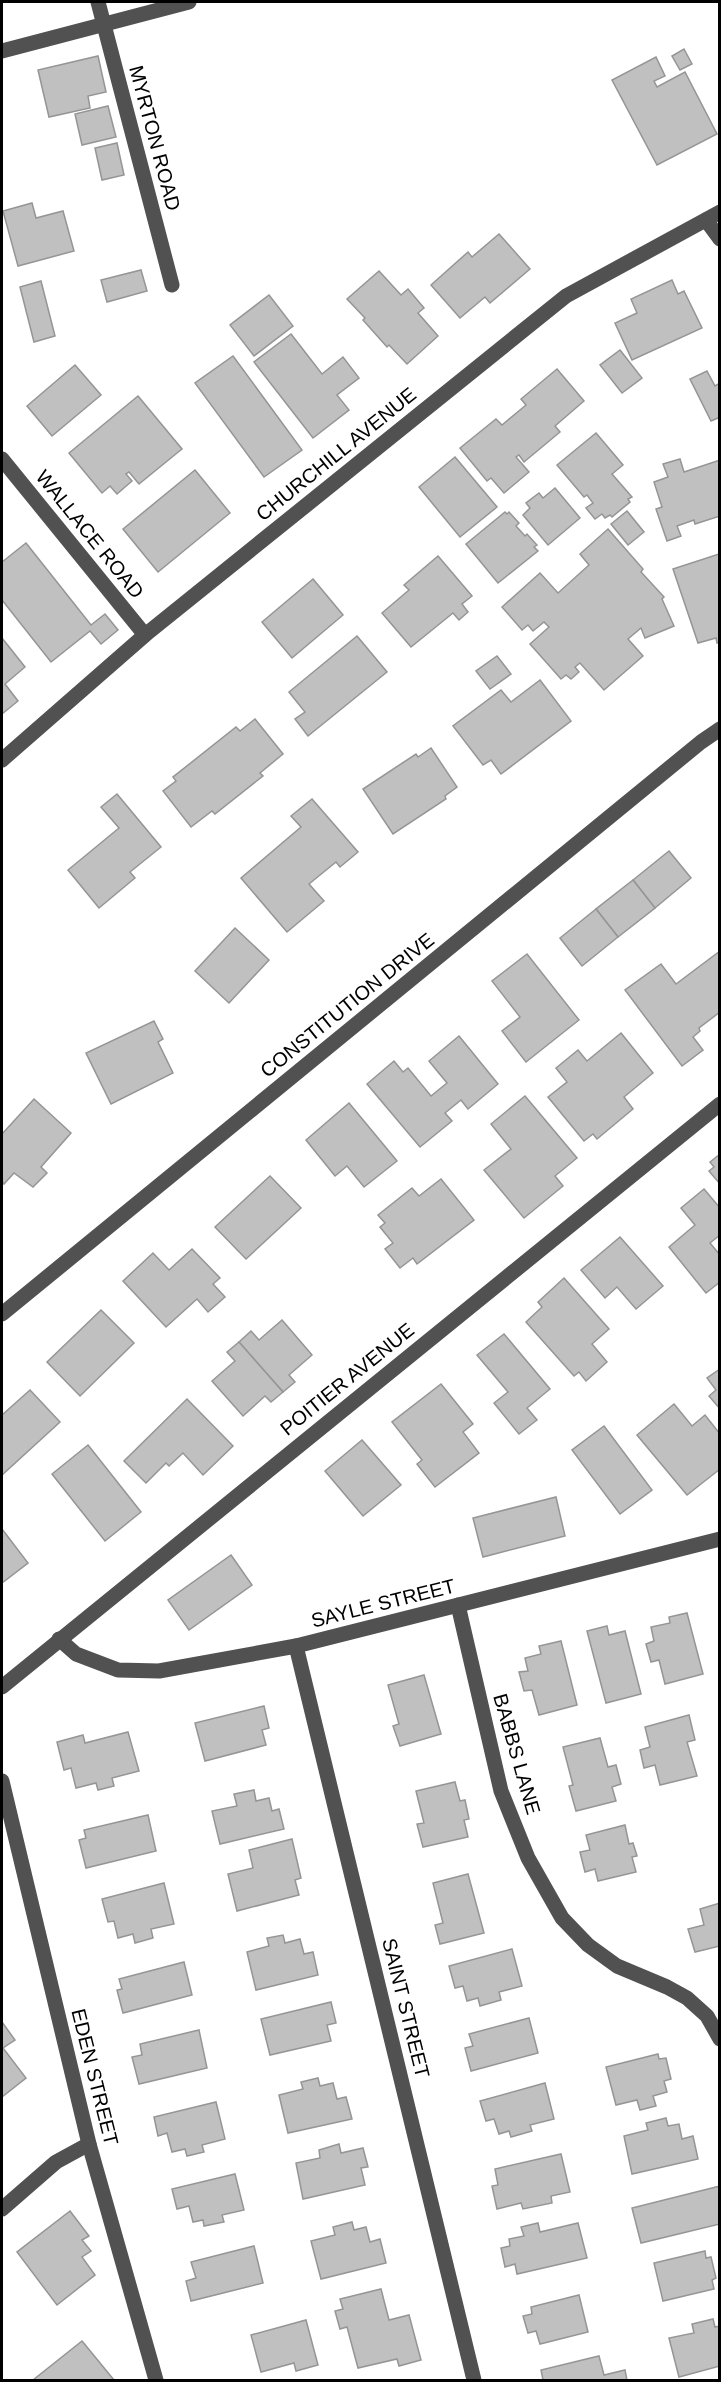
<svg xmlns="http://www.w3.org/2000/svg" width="721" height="2382" font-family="Helvetica,sans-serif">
<rect width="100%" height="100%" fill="#fff"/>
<g fill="#c0c0c0" stroke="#959595" stroke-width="1.5">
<path d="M684,49L692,64L680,70L672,56Z"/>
<path d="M98,56L106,92L88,96L90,108L49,117L38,70Z"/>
<path d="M656,57L665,76L654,81L657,87L685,72L717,134L657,165L612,80Z"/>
<path d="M108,106L116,137L82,145L75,114Z"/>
<path d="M117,143L124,175L102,180L95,148Z"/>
<path d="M32,203L36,218L63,211L74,251L18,266L3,211Z"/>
<path d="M499,234L530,269L490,303L485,297L460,318L431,285L468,252L472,257Z"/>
<path d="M141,270L147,291L107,302L101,280Z"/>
<path d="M379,271L401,295L408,289L424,308L418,313L438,336L407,364L389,345L387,347L363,320L365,318L347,299Z"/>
<path d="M672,280L678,294L684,291L702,328L632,360L615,323L637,313L631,299Z"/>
<path d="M41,281L55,336L34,342L20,287Z"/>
<path d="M269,295L293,326L254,356L230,325Z"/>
<path d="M291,334L322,374L343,357L359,378L337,395L349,410L313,438L254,362Z"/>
<path d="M620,350L642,378L622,393L600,365Z"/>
<path d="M233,356L302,450L264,477L195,383Z"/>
<path d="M75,365L101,395L52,436L27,406Z"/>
<path d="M557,369L584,401L555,426L560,432L524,462L519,455L516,457L529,472L504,493L491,478L487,481L460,448L496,419L502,425L526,405L521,399Z"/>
<path d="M707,371L715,386L720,383V420L718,418L711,421L690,379Z"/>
<path d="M138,396L182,449L139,484L129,472L126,474L132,481L117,494L110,486L102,493L69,453Z"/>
<path d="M596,433L623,465L612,474L632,497L628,499L630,502L612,517L610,515L605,518L602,514L595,519L586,508L593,503L587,495L584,497L557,465Z"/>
<path d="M455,457L497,507L460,537L419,487Z"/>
<path d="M680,459L684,472L720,460V516L695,524L694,520L677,526L681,536L667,541L656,509L662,507L654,482L668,477L663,464Z"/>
<path d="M195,470L230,513L158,572L123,529Z"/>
<path d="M555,488L580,518L548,545L523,515L530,508L526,503L539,493L543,498Z"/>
<path d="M627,511L644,532L628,545L611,524Z"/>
<path d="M505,512L507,514L509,512L519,523L516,526L525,536L527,534L537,545L534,547L538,551L498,583L466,544Z"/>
<path d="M608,529L643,569L641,572L664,597L662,599L674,626L645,638L641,628L628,639L643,656L604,690L580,663L575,667L579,672L571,679L566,675L561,679L530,644L549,627L544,622L533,631L528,625L522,630L502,607L540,573L558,593L589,565L580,554Z"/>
<path d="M26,543L91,625L105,614L118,630L101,644L90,631L51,662L2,600V562Z"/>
<path d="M719,554L720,643H717L716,638L698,643L673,569Z"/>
<path d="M438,556L472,596L462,604L468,612L459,620L453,613L411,647L382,613L409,590L404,585Z"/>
<path d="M313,579L343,615L292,658L262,622Z"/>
<path d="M357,636L387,672L308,736L295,719L305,712L289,692Z"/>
<path d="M2,638L25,667L5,684L18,701L2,714Z"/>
<path d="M497,656L511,674L490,689L476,671Z"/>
<path d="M540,680L571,721L501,774L491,760L483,765L453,726L501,690L511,702Z"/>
<path d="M255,719L283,754L260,773L263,776L215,814L212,811L191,827L163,791L176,781L173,777L236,727L240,731Z"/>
<path d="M431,748L457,787L445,796L446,799L393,834L363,789L416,754L418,757Z"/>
<path d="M117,794L161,847L130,872L135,878L99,908L68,870L119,828L101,807Z"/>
<path d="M312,799L358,852L340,867L336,862L309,884L324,901L287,932L241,878L301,827L291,816Z"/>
<path d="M669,851L691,878L655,908L633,880Z"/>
<path d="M633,880L655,908L618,937L596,909Z"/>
<path d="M596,909L618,937L582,966L560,938Z"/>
<path d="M235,928L269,960L229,1003L195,971Z"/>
<path d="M720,951V1012L699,1028L700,1031L693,1037L703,1050L682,1066L625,990L661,964L676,984Z"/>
<path d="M527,954L579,1020L526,1062L502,1031L520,1017L492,981Z"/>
<path d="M154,1021L163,1039L158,1042L173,1073L111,1104L86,1053Z"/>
<path d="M621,1033L653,1073L624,1097L633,1109L597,1139L593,1134L584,1141L548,1097L567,1082L556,1068L578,1050L587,1061Z"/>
<path d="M459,1036L498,1084L468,1109L461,1100L445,1113L452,1121L420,1147L367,1084L394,1061L403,1072L408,1068L431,1096L447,1083L429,1061Z"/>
<path d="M525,1096L577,1158L555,1176L563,1186L524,1218L484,1170L511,1149L491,1124Z"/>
<path d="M34,1099L71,1133L41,1167L47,1173L33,1187L14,1173L4,1184L2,1181V1134Z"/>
<path d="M349,1103L397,1161L364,1187L347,1166L335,1176L306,1140Z"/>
<path d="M720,1154V1184L709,1171L714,1167L710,1162Z"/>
<path d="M270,1176L301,1208L246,1259L215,1227Z"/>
<path d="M441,1179L474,1220L417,1264L413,1258L400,1268L385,1249L393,1243L380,1227L385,1223L378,1215L412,1188L419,1196Z"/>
<path d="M704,1189L720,1208V1235L710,1243L720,1255V1282L706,1293L669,1247L695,1225L681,1208Z"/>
<path d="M620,1237L663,1286L636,1309L617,1287L605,1298L581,1270Z"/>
<path d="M192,1249L220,1278L213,1284L225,1297L208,1312L197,1299L166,1327L123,1281L153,1253L169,1270Z"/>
<path d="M564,1278L609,1329L592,1344L607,1362L586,1381L579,1372L574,1376L526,1322L542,1307L538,1302Z"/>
<path d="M101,1310L134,1343L80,1396L47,1362Z"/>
<path d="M282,1320L312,1355L289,1375L295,1382L283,1392L239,1342L251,1331L259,1340Z"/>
<path d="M504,1334L550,1389L527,1408L537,1420L519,1434L494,1403L508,1392L477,1355Z"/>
<path d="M239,1342L283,1392L271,1402L265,1396L243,1416L212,1381L235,1361L227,1352Z"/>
<path d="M720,1369V1409L709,1396L716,1390L707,1378Z"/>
<path d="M441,1384L473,1424L463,1432L479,1453L435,1487L417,1464L422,1460L392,1422Z"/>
<path d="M30,1390L60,1422L2,1475V1415Z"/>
<path d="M187,1399L233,1446L203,1475L183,1453L169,1466L166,1463L146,1483L124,1461Z"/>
<path d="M674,1404L692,1426L705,1415L720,1434V1469L687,1495L637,1435Z"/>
<path d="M604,1426L652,1490L620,1514L572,1450Z"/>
<path d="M362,1440L401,1485L363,1516L325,1471Z"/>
<path d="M88,1445L141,1512L105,1541L52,1474Z"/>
<path d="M556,1497L565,1536L483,1557L473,1518Z"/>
<path d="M2,1529L28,1563L2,1583Z"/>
<path d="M231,1555L252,1585L189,1630L168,1600Z"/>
<path d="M687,1613L703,1674L665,1684L659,1660L651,1662L646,1644L654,1641L651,1627L670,1623L669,1617Z"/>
<path d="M607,1626L609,1635L625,1631L641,1694L606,1703L587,1631Z"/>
<path d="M561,1641L577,1705L539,1715L532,1690L524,1691L519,1672L528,1671L525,1658L541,1654L539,1646Z"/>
<path d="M424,1675L441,1734L400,1746L393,1726L399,1724L388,1685Z"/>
<path d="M264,1706L269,1728L262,1730L266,1745L205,1761L195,1723Z"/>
<path d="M689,1715L695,1740L687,1742L697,1776L660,1785L655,1765L644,1768L640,1750L650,1747L645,1727Z"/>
<path d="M128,1732L139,1771L112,1778L114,1786L98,1790L96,1783L76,1788L71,1768L64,1770L57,1742L83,1735L85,1743Z"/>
<path d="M600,1738L608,1767L616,1765L621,1784L612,1787L616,1801L576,1811L569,1786L573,1785L563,1747Z"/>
<path d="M455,1782L460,1801L465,1800L469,1819L464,1820L468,1837L423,1847L417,1824L424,1823L416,1791Z"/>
<path d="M254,1790L256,1801L269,1798L272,1811L279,1809L284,1829L220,1844L212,1811L237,1806L234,1794Z"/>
<path d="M148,1815L156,1851L86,1868L79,1840L86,1838L84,1830Z"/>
<path d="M625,1825L629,1844L633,1843L637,1856L632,1857L636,1872L598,1881L595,1869L585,1872L580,1852L590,1850L586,1835Z"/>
<path d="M292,1839L301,1878L295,1880L299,1895L237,1911L228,1874L253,1868L249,1850Z"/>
<path d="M468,1874L484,1933L440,1944L435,1925L443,1923L433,1883Z"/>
<path d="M164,1883L174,1924L151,1929L153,1938L135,1943L133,1934L118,1938L114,1921L108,1922L102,1899Z"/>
<path d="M720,1903V1946L695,1952L688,1929L704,1925L700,1909Z"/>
<path d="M283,1935L285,1943L300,1939L304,1954L313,1952L318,1975L256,1990L247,1952L269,1946L267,1938Z"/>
<path d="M512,1949L522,1986L499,1992L501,2000L480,2006L478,1998L467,2001L463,1986L455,1988L449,1966Z"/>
<path d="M184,1962L192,1995L123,2013L117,1990L122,1989L119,1979Z"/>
<path d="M331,2002L336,2023L327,2025L331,2041L270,2055L261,2019Z"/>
<path d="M529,2018L538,2053L471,2071L465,2048L473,2046L469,2034Z"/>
<path d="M2,2022L15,2040L3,2048L26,2078L2,2097Z"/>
<path d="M199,2030L207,2068L139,2084L132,2057L142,2055L140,2044Z"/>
<path d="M658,2054L659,2059L666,2058L671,2079L664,2081L667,2092L653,2096L656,2106L640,2110L637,2100L616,2105L606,2067Z"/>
<path d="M318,2078L320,2086L333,2083L337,2099L346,2097L352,2119L288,2133L279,2095L303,2089L301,2082Z"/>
<path d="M545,2083L554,2119L530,2125L532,2131L511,2137L509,2131L499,2134L494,2119L486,2121L480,2101Z"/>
<path d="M216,2102L225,2139L202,2145L204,2152L187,2156L185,2149L172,2152L167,2133L158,2136L154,2117Z"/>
<path d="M666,2118L668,2126L679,2124L682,2139L693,2136L698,2159L632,2174L624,2136L648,2130L646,2123Z"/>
<path d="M339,2144L341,2153L363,2148L368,2167L361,2168L365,2185L303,2199L296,2163L320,2158L319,2150Z"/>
<path d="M561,2154L570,2192L551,2196L552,2203L523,2209L521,2203L497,2209L492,2186L498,2185L495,2169Z"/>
<path d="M235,2174L244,2210L222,2215L224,2222L204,2226L203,2220L193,2222L189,2206L177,2209L172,2189Z"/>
<path d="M720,2186V2224L641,2243L632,2208Z"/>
<path d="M70,2211L89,2236L82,2240L91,2251L82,2257L95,2275L57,2305L17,2252Z"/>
<path d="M352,2222L354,2230L366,2227L370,2242L380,2239L386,2263L321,2279L311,2241L335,2235L333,2227Z"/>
<path d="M538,2223L540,2232L578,2223L587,2258L517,2274L515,2264L505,2267L501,2248L510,2246L509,2239L524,2236L521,2227Z"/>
<path d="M254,2246L263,2283L191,2301L186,2281L196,2278L191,2262Z"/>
<path d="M705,2251L706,2258L711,2257L716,2278L712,2280L714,2289L663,2301L654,2263Z"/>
<path d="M381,2289L389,2320L409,2315L421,2360L399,2366L397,2359L358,2368L347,2327L340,2329L335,2311L343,2309L340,2299Z"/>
<path d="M579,2295L588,2332L540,2344L536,2331L528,2333L523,2316L532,2314L531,2307Z"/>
<path d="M713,2319L715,2327L720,2326V2366L679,2377L669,2338L694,2333L692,2324Z"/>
<path d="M306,2320L318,2365L296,2371L294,2363L261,2372L251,2335Z"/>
<path d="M82,2341L114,2380H33Z"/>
<path d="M599,2356L604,2375L625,2370L627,2380H543L541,2370Z"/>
</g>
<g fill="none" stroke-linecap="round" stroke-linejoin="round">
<g stroke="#515151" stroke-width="15">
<path d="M98,2L172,285"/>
<path d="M2,51L189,2"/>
<path d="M706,220L720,239"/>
<path d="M2,459L145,635"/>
<path d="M2,760L145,635L566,296L720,212"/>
<path d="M2,1314L701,742L720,729"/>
<path d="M458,1605L501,1791L528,1858L562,1918L588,1945L617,1966L667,1987L687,1998L707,2016L720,2039"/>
<path d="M59,1639L76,1654L118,1670L159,1671L296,1646L720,1539"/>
<path d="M296,1646L474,2380"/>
<path d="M2,1687L720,1104"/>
<path d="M2,1781L89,2144L156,2380"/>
<path d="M2,2209L56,2162L89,2144"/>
</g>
</g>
<g text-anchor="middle" stroke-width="4.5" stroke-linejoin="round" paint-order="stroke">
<g font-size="20" fill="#000" stroke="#fff">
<text transform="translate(155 138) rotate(75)" y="7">MYRTON ROAD</text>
<text transform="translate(336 454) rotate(-39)" y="7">CHURCHILL AVENUE</text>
<text transform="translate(90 534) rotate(51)" y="7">WALLACE ROAD</text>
<text transform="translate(347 1005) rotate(-39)" y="7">CONSTITUTION DRIVE</text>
<text transform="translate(347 1379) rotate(-39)" y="7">POITIER AVENUE</text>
<text transform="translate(383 1603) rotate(-14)" y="7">SAYLE STREET</text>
<text transform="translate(517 1754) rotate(74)" y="7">BABBS LANE</text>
<text transform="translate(406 2008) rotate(76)" y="7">SAINT STREET</text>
<text transform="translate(95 2077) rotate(76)" y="7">EDEN STREET</text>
</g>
</g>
<rect width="721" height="2382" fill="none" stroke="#000000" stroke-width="6"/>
</svg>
